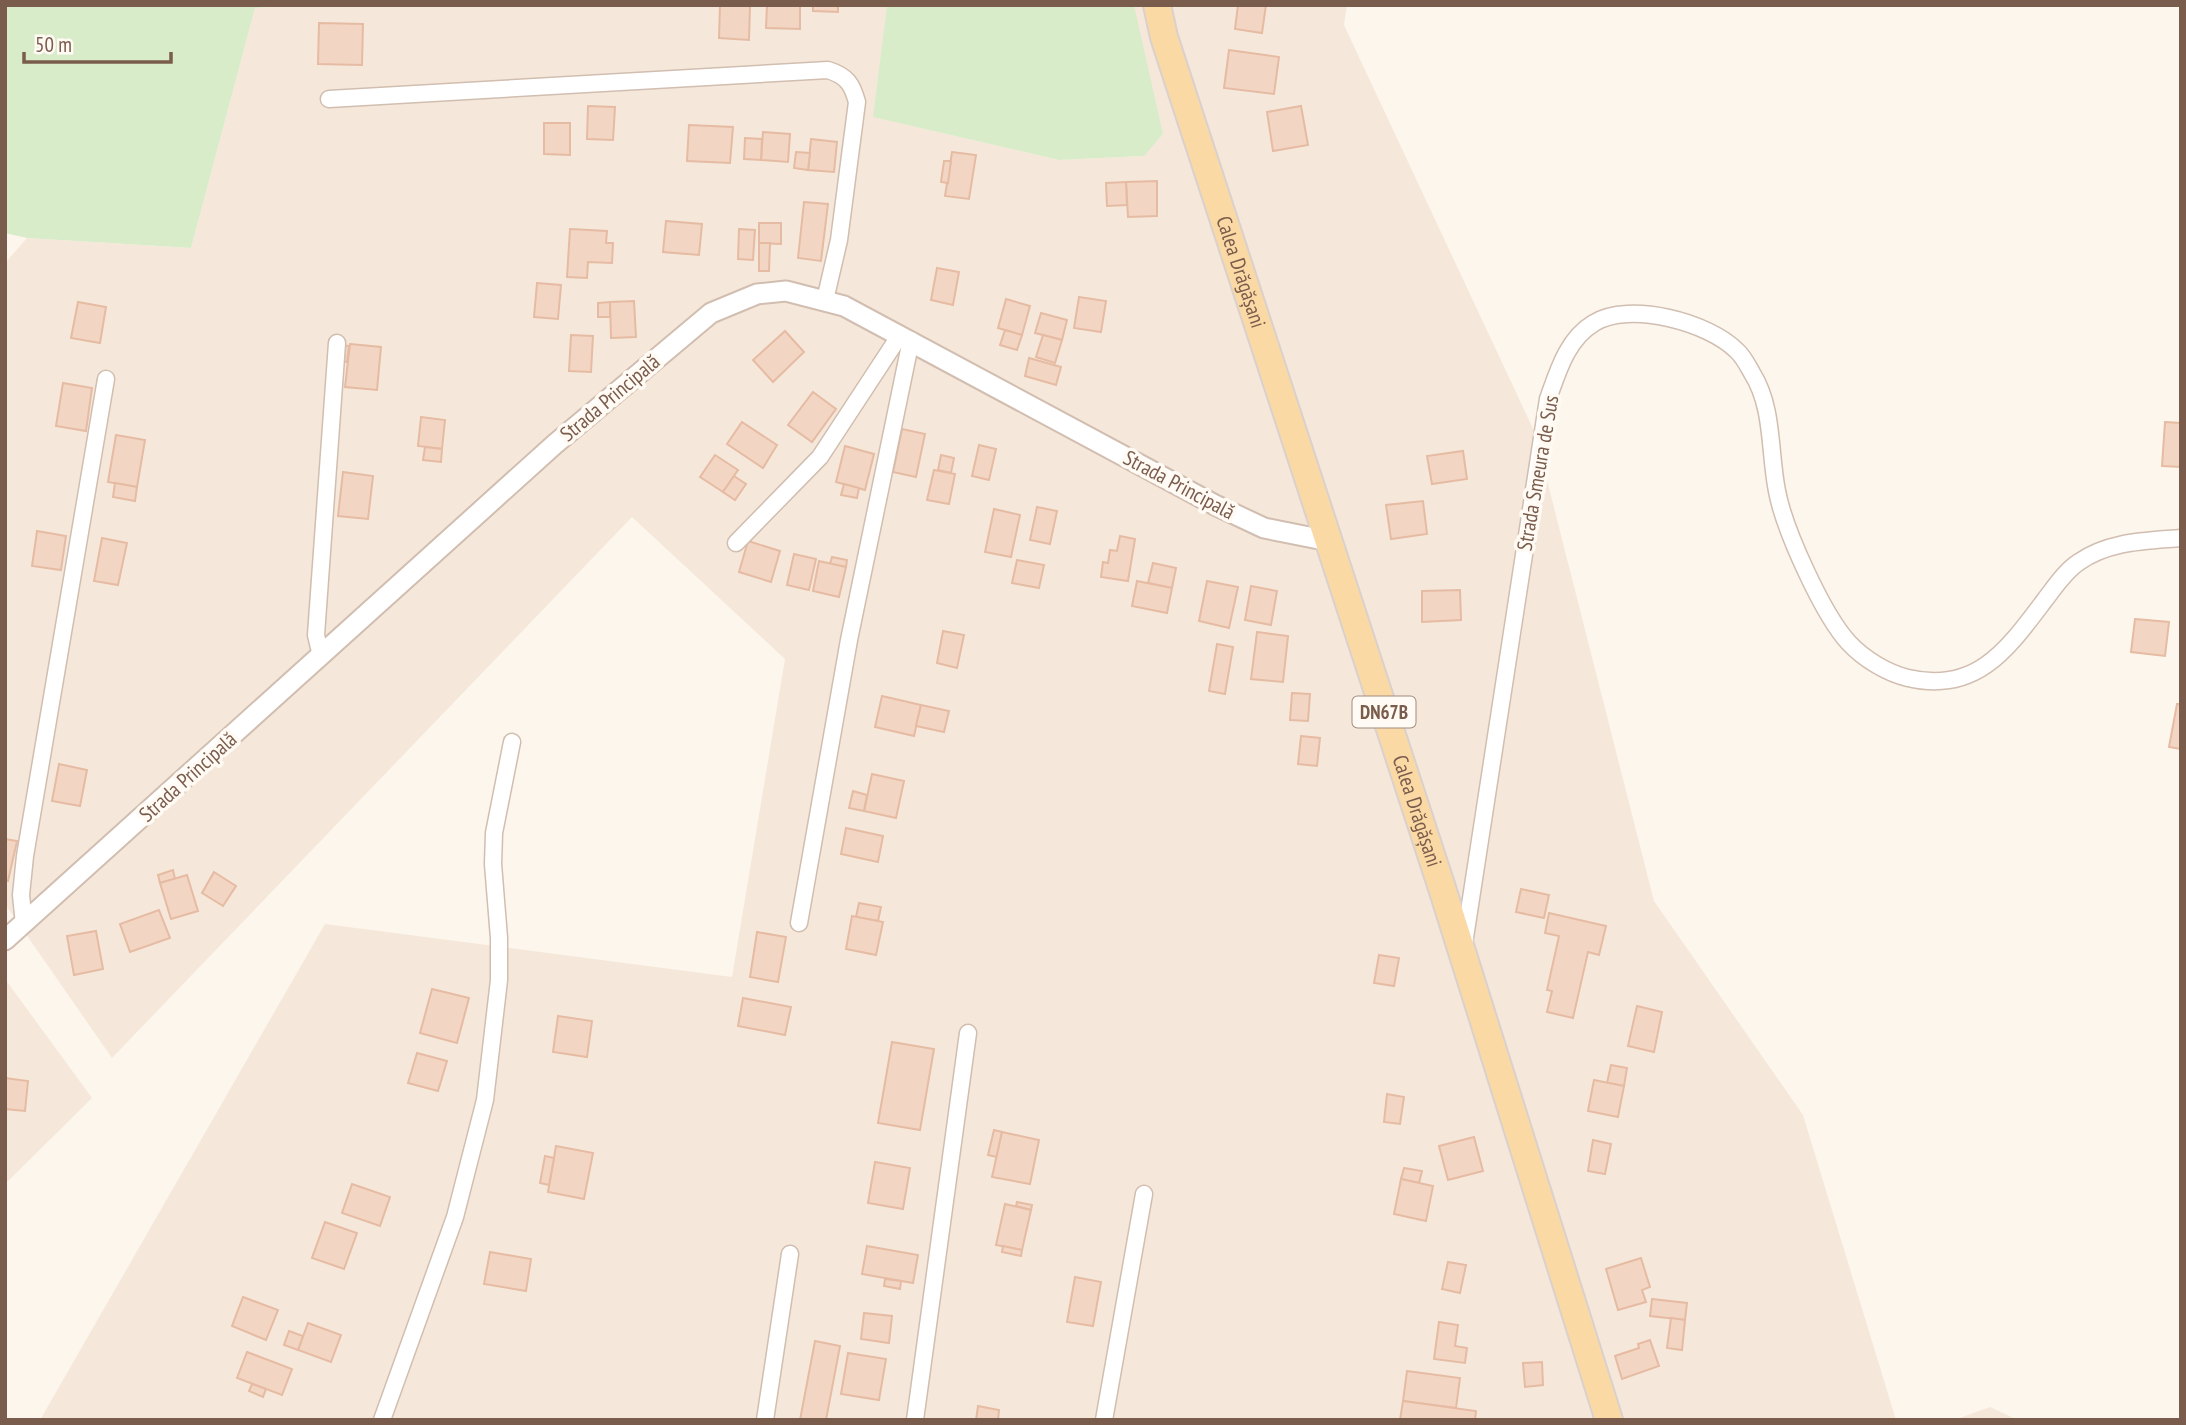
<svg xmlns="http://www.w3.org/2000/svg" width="2186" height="1425" font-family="'PT Sans Narrow',sans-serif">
<rect width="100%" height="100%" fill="#fdf6ec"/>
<g fill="#f5e8da">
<path d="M306,5H887L874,117L1059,160L1144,156L1134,5H1347L1344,25L1535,433L1654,901L1803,1115L1896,1420H40L325,924L732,977L785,659L632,517L112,1058L5,904V263L27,238L191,248L255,8Z"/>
<path d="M5,979L92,1098L5,1184Z"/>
<path d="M1990,1407L2018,1420H1954Z"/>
</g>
<g fill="#d8ecc9">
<path d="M5,5H306L255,8L191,248L27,238L5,233Z"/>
<path d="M887,5H1134L1163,134L1144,156L1059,160L873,117Z"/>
</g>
<g fill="#f3d5c3" stroke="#e6bba3" stroke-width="2">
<path d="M720,5L750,6L749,40L719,38Z"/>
<path d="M767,5H800V29L766,28Z"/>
<path d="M813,5H838V12L813,11Z"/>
<path d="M1238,5H1266L1262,33L1235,29Z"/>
<path d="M319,23L363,24L362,65L318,64Z"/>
<path d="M1229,50L1279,57L1274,94L1224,88Z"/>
<path d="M588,106L615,107L613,140L587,139Z"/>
<path d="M1301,106L1308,145L1273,151L1267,112Z"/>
<path d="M544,123H570V155L544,154Z"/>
<path d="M689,125L733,127L730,163L687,161Z"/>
<path d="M763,132L790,134L788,162L761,160Z"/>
<path d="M745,138L762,139L761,160L744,159Z"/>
<path d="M811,139L837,142L834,172L808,170Z"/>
<path d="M796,152L810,153L808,170L794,168Z"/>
<path d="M952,152L976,155L969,199L945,196Z"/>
<path d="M944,161H951L948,183L941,182Z"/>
<path d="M1157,181V216L1128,217L1126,182Z"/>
<path d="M1126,182L1127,205L1107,206L1106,183Z"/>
<path d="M804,202L828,204L821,261L798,258Z"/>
<path d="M666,221L702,224L699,255L663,252Z"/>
<path d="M759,223H781V244L759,243Z"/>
<path d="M570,229L607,231L606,243H613L612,263L588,262L587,278L567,277Z"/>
<path d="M739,229L755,230L753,260L738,259Z"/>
<path d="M759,243H770L769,271H759Z"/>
<path d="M937,268L959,272L953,305L931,300Z"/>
<path d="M537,283L561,285L558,319L534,317Z"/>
<path d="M1079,297L1106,301L1101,332L1074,328Z"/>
<path d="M1006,299L1030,306L1022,335L998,328Z"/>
<path d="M634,301L636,337L611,338L610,302Z"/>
<path d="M78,302L106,307L100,343L71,338Z"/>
<path d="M610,302V317H598V303Z"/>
<path d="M1041,313L1067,320L1062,340L1035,333Z"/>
<path d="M1005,330L1022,335L1017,350L1000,345Z"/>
<path d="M785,331L804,352L773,382L753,360Z"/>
<path d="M571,335L593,336L591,372L569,371Z"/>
<path d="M1043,335L1062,340L1055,363L1036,357Z"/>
<path d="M350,344L381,347L377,390L345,387Z"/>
<path d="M342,345L349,346L347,362L340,361Z"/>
<path d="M1029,358L1061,367L1056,385L1025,376Z"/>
<path d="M63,383L92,388L86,431L56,426Z"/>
<path d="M813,392L836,409L812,442L788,425Z"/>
<path d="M421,417L445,420L442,449L418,446Z"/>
<path d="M742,422L777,445L763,468L727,444Z"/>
<path d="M2165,422L2181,423V467L2162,466Z"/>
<path d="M902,429L925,434L916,477L893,472Z"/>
<path d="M116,435L145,440L137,487L108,482Z"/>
<path d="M979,445L996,449L989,480L972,476Z"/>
<path d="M845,446L874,454L865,490L836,482Z"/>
<path d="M425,447L442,449L441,462L423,460Z"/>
<path d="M1463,451L1467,479L1432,484L1427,456Z"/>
<path d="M715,455L738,470L723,492L700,477Z"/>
<path d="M941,455L954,458L951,473L938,470Z"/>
<path d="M934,470L955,474L949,504L927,500Z"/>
<path d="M343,472L373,476L368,519L338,516Z"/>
<path d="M734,476L746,484L735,500L723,492Z"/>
<path d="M115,483L137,487L135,501L113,497Z"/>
<path d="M844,484L859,488L857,498L841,495Z"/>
<path d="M1423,501L1427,534L1391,539L1386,505Z"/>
<path d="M1037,507L1057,511L1050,544L1030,540Z"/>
<path d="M994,509L1020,515L1011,557L985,552Z"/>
<path d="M37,531L66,536L61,570L32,566Z"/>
<path d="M1120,536L1135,539L1128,581L1101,577L1103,562L1108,563L1110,550L1117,551Z"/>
<path d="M102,538L127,543L118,585L94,581Z"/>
<path d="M748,541L780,551L771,582L739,572Z"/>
<path d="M794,554L816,559L809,590L787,585Z"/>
<path d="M832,557L847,560L846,567L830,564Z"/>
<path d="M1017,560L1044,565L1039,588L1012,583Z"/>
<path d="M819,561L846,567L839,597L813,591Z"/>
<path d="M1153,563L1176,568L1172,588L1148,583Z"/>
<path d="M1137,581L1172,588L1167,613L1132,606Z"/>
<path d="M1207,581L1238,587L1229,628L1199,621Z"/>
<path d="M1251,586L1277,591L1271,625L1245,620Z"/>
<path d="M1460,590L1461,620L1422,622V591Z"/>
<path d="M2135,619L2169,622L2165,656L2131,652Z"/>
<path d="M943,631L964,635L957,668L937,663Z"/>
<path d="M1257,632L1288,636L1283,682L1251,679Z"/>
<path d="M1217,644L1233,647L1225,694L1209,691Z"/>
<path d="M1292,693L1310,694L1308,721L1290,720Z"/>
<path d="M882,696L921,705L914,736L875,727Z"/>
<path d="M2177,704H2181V749L2169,747Z"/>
<path d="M921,705L949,711L944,732L916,726Z"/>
<path d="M1301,736L1320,738L1317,766L1298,764Z"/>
<path d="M59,764L87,770L80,806L52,801Z"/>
<path d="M872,774L904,781L896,818L864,811Z"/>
<path d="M853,791L867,795L864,811L849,808Z"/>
<path d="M846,828L883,836L878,862L841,854Z"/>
<path d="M5,839L17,841L8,881L5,880Z"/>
<path d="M173,870L175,879L160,883L158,875Z"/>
<path d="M214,872L236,886L223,906L202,893Z"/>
<path d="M187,875L198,911L171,919L160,883Z"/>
<path d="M1521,889L1549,895L1544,918L1516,912Z"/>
<path d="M859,903L881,907L878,921L856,917Z"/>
<path d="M159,910L170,938L130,952L120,924Z"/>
<path d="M1549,913L1606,926L1599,955L1588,952L1573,1018L1547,1012L1552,991L1547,990L1559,936L1545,933Z"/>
<path d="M852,916L883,922L876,955L846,949Z"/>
<path d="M96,931L103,969L74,975L67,936Z"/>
<path d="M757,932L786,937L778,982L750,977Z"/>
<path d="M1379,955L1399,958L1394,986L1374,983Z"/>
<path d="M432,989L469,998L457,1043L420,1033Z"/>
<path d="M743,998L791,1007L785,1035L738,1026Z"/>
<path d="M1637,1006L1662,1012L1654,1052L1628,1046Z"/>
<path d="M558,1016L592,1021L587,1057L553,1052Z"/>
<path d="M892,1042L934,1049L920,1130L878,1123Z"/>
<path d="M417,1053L447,1061L438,1091L408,1083Z"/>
<path d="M1611,1065L1627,1068L1624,1086L1607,1083Z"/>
<path d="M5,1078L28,1081L25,1111L5,1109Z"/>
<path d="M1594,1080L1624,1086L1618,1117L1588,1111Z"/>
<path d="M1387,1094L1404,1097L1400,1124L1384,1122Z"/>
<path d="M994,1130L1002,1132L997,1157L988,1155Z"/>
<path d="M1002,1132L1039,1140L1030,1184L992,1177Z"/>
<path d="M1474,1137L1483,1171L1448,1180L1439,1146Z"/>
<path d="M1593,1140L1611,1144L1605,1174L1588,1171Z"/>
<path d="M556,1146L593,1153L584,1199L548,1192Z"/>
<path d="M545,1156L554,1158L549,1185L540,1183Z"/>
<path d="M875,1162L910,1168L903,1209L868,1203Z"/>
<path d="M1404,1168L1422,1171L1419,1183L1401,1179Z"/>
<path d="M1401,1179L1433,1186L1426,1221L1394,1214Z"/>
<path d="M352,1184L390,1197L380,1226L342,1213Z"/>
<path d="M1017,1202L1032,1205L1031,1210L1016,1206Z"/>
<path d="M1005,1204L1031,1210L1022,1250L996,1245Z"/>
<path d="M325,1222L357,1233L344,1269L312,1258Z"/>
<path d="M867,1246L918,1255L913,1283L862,1274Z"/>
<path d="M1003,1246L1022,1250L1021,1256L1002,1252Z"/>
<path d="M490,1252L531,1259L526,1291L484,1284Z"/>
<path d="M1641,1258L1650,1287L1642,1290L1646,1302L1618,1310L1606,1269Z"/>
<path d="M1448,1262L1466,1265L1460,1293L1442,1289Z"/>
<path d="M1075,1277L1101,1282L1093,1326L1067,1322Z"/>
<path d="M885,1279L901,1281L900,1289L884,1286Z"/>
<path d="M243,1297L278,1310L266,1340L232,1326Z"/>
<path d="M1652,1299L1687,1303L1685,1320L1650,1316Z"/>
<path d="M864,1313L892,1316L889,1343L861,1339Z"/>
<path d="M1671,1318L1685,1320L1682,1350L1667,1348Z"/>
<path d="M1439,1322L1458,1325L1455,1346L1467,1348L1465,1363L1434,1359Z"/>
<path d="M308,1323L341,1335L331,1362L298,1350Z"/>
<path d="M289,1331L303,1336L298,1350L284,1345Z"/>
<path d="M1650,1340L1659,1366L1622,1379L1615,1356L1639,1348L1638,1344Z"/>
<path d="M815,1341L840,1346L826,1420H800Z"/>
<path d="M247,1352L292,1369L282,1395L237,1378Z"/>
<path d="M848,1353L886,1359L879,1400L841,1394Z"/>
<path d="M1542,1362L1543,1385L1525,1387L1523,1363Z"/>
<path d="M1407,1371L1460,1378L1456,1408L1403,1401Z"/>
<path d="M252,1384L266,1389L263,1397L249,1391Z"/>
<path d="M1403,1401L1476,1411L1475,1420H1400Z"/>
<path d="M978,1406L999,1410L998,1420H976Z"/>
</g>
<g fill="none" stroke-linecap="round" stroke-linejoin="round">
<g stroke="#d1beb0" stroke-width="19">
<g id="minor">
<path d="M329,99L828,70C847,76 852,84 857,102L839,240L825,300"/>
<path d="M736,543L820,457L900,335"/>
<path d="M321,656L316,635L337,343"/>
<path d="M799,923L849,640L911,340"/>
<path d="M24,924L21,895L25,856L106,379"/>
<path d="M1464,944L1548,399C1558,371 1567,339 1594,323C1629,301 1709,322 1737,351C1743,356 1748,366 1752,373C1774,408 1769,452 1777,491C1784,529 1823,615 1849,643C1864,659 1887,673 1908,678C1976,694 2007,650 2044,601C2054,588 2065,571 2079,562C2109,541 2146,541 2181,538"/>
<path d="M382,1420L455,1217L485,1100L499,980V938L493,864L494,833L512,742"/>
<path d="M765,1420L790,1254"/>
<path d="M915,1420L968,1033"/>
<path d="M1104,1420L1144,1194"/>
</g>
</g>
<g stroke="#d1beb0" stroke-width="23">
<path id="tertiary" d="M5,940L555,444L711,313L757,294L786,291L844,306L1215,505L1264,528L1329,541"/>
</g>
<g stroke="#dad1cd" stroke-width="30">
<g id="primary">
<path id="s1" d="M1157,5L1164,37L1442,888L1609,1420"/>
</g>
</g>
<use href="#minor" stroke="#fff" stroke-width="16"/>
<use href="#tertiary" stroke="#fff" stroke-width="19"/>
<use href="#primary" stroke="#fbd9a5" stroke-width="26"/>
</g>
<g text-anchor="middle" stroke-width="7" stroke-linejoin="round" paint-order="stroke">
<rect fill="#fffaf3" stroke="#a28b7f" stroke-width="2" x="1352.5" y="696.5" width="63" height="31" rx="5"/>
<g font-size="19" font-weight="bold" fill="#7a5c4d">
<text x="1384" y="719">DN67B</text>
</g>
<g font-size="21" fill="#7a5c4d" stroke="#fffaf3">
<text dy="7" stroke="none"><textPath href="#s1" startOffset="280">Calea Drăgășani</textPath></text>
<text transform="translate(610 398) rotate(-40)" y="7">Strada Principală</text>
<text transform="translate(1538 473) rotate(-80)" y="7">Strada Smeura de Sus</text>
<text transform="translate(1179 485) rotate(28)" y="7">Strada Principală</text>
<text transform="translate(188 777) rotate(-42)" y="7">Strada Principală</text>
<text dy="7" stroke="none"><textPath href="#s1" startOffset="847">Calea Drăgășani</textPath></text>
</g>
</g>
<rect width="2186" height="1425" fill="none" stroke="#7a5c4d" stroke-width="14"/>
<path d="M24 52v10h147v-10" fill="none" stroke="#7a5c4d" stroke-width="3.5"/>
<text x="35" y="52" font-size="21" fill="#7a5c4d" stroke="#fffaf3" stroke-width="5" paint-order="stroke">50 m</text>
</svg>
